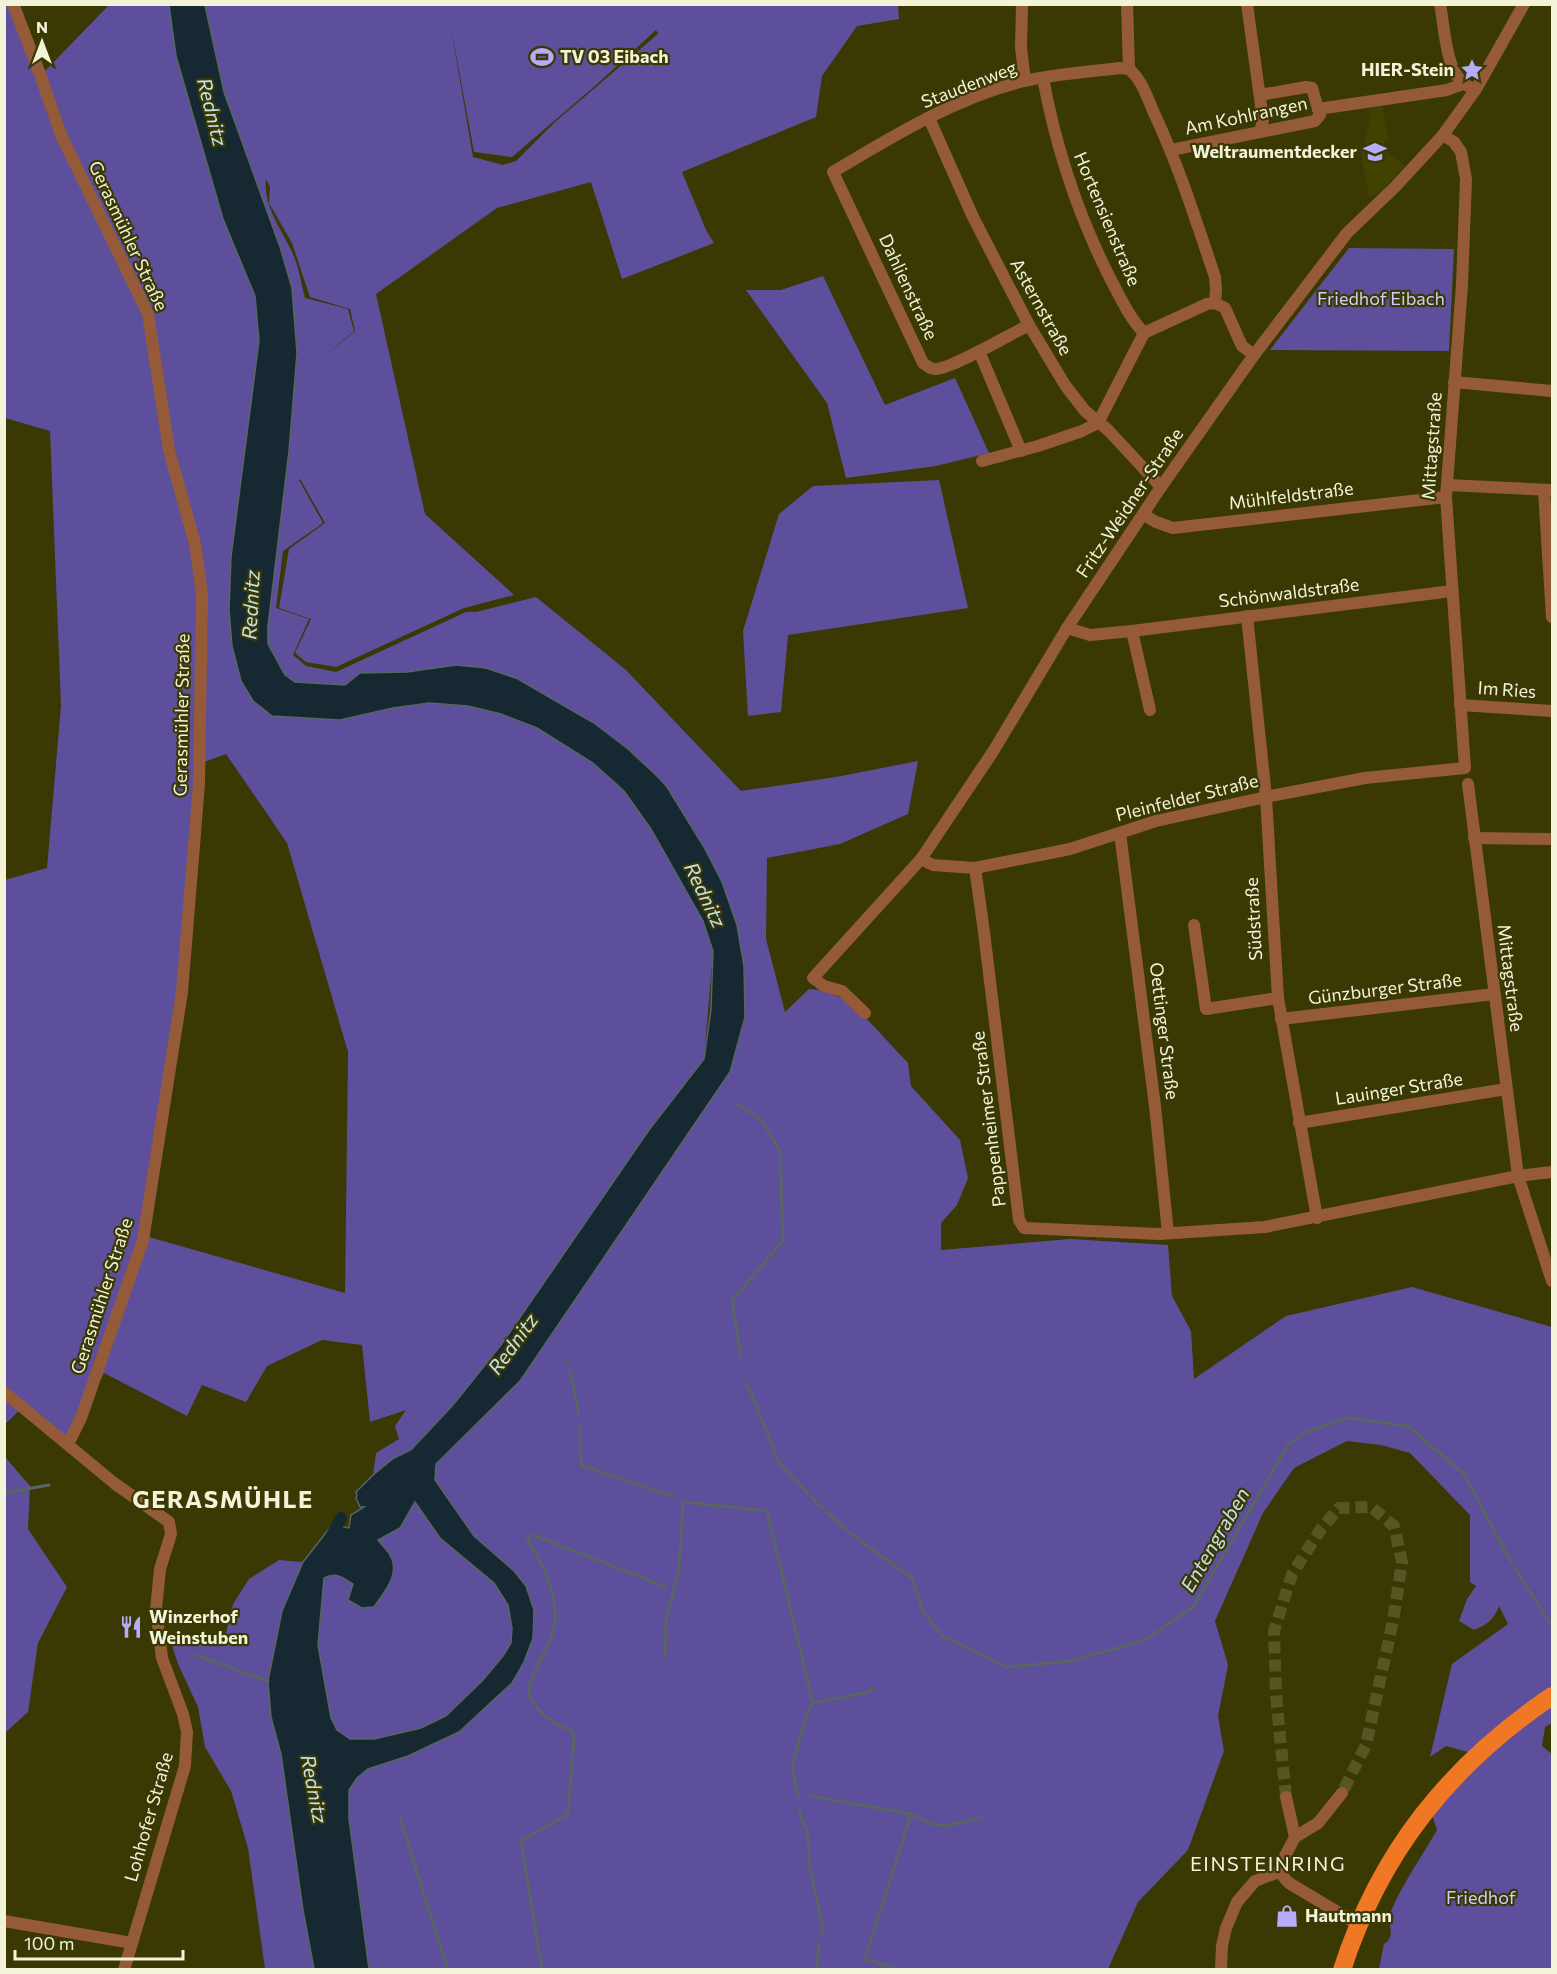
<svg xmlns="http://www.w3.org/2000/svg" width="1557" height="1974" font-family="Commissioner,sans-serif">
<rect width="100%" height="100%" fill="#3a3904"/>
<path fill="#414100" d="M1382,106L1388,139L1381,146L1404,166L1382,191L1369,197L1361,154L1370,120L1368,108Z"/>
<g fill="#5d4f9c" fill-rule="evenodd">
<path d="M5,5H20L44,72L109,5H169L176,56L223,219L255,296L259,341L231,557L229,610L241,681L393,708L429,703L468,706L501,714L537,728L593,763L624,791L651,829L703,921L713,951L704,1059L649,1130L501,1345L453,1405L410,1450L394,1458L373,1475L376,1453L399,1439L395,1426L406,1410L370,1422L362,1345L322,1340L267,1366L246,1402L202,1385L187,1416L104,1373L66,1441L21,1409L5,1424V880L47,868L61,706L50,431L5,418ZM226,754L287,843L348,1052L345,1293L149,1237L178,997L196,765Z"/>
<path d="M205,5H898L899,19L857,26L822,76L816,117L682,172L706,230L714,243L622,279L591,182L497,208L376,294L425,514L514,595L464,608L336,667L306,662L295,653L311,619L279,608L289,549L325,523L300,479L299,480L323,523L283,551L276,608L309,619L293,655L306,666L336,672L466,612H476L536,597L626,670L741,791L836,777L918,761L908,814L840,844L767,858L766,939L785,1012L809,989L820,990L850,1001L908,1063L911,1086L960,1140L968,1178L957,1205L941,1223V1250L1070,1239L1168,1245L1172,1296L1191,1331L1194,1379L1286,1316L1412,1287L1552,1327V1723L1545,1727L1542,1746L1552,1754V1969H1379L1384,1944C1398,1935 1385,1923 1391,1911C1403,1883 1422,1856 1437,1830L1432,1815L1483,1756L1446,1746L1430,1757L1452,1664L1508,1624L1499,1606C1495,1619 1486,1625 1474,1630L1459,1621L1467,1599L1476,1586L1470,1582V1515L1410,1453L1381,1445L1347,1441L1294,1468L1263,1513L1215,1621L1228,1665L1218,1716L1224,1751L1188,1850L1138,1902L1108,1969H369L349,1818V1791L357,1778L368,1769L408,1756L459,1732L512,1683L514,1571L474,1536L435,1480L436,1464L520,1381L730,1072L745,1017L657,776L407,672L360,673L345,685L295,682L285,675L268,643V626L289,451L297,353L292,288L280,247L224,92ZM450,22L474,152L512,157L596,85L656,30L658,34L555,122L516,161L503,165L473,157ZM266,179L270,187L269,203L292,243L310,297L350,309L355,331L319,361L354,331L348,309L305,298C301,283 299,266 292,252C281,228 263,206 266,179Z"/>
<path d="M1349,248L1454,249L1449,351L1270,350Z"/>
<path d="M823,276L885,405L955,378L989,453L936,466L846,478L827,403L746,290H781Z"/>
<path d="M939,480L968,608L788,635L781,712L748,716L743,631L779,514L813,486Z"/>
<path d="M5,1457L30,1486L28,1529L67,1587L38,1643L28,1712L5,1733Z"/>
<path d="M415,1502L440,1538L494,1583L508,1605L512,1628L511,1643L503,1655L483,1680L446,1716L421,1728L374,1739H350L337,1730L331,1718L318,1645L324,1578C336,1572 343,1577 353,1584L391,1556L378,1540L400,1528Z"/>
<path d="M279,1560L303,1562L282,1611L271,1717L281,1754L303,1910L314,1969H265L248,1848L231,1791L205,1747L198,1707L178,1664L168,1633L223,1646L233,1604L249,1579Z"/>
</g>
<path fill="#162831" stroke="#586563" stroke-width="1.5" fill-rule="evenodd" d="M169,5H205L224,92L280,247L292,288L297,353L289,451L268,626V644L285,675L295,682L345,685L360,673L407,672L456,665L486,668L518,679L594,723L628,749L657,776L667,787L704,847L722,882L737,925L744,966L745,1017L730,1072L520,1381L436,1464L435,1480L474,1536L514,1571L526,1586L534,1610L533,1638L524,1662L512,1683L459,1732L408,1756L368,1769L357,1778L349,1790V1819L369,1969H314L303,1910L281,1754L271,1717L268,1681L282,1611L303,1562L332,1525L349,1528L351,1515L364,1507H360L356,1498L357,1496L356,1492L373,1475L394,1458L411,1450L453,1405L501,1345L649,1130L704,1059L711,1009L713,951L703,921L651,829L624,791L593,763L537,728L501,714L468,706L429,703L393,708L340,720L272,716L253,701L241,681L232,646L229,610L231,557L259,341L255,296L223,219L176,56ZM415,1502L440,1538L494,1583L508,1605L512,1628L511,1643L503,1656L483,1680L446,1716L421,1728L374,1739H350L337,1730L331,1718L318,1645L324,1578C336,1572 343,1577 353,1584L348,1600L362,1608L374,1607C384,1592 401,1574 390,1555C387,1550 382,1545 378,1540L400,1528Z"/>
<g fill="none" stroke-linecap="round" stroke-linejoin="round">
<g stroke="#586563" stroke-width="3">
<path d="M736,1103L761,1120L780,1151L783,1241L732,1300L741,1357"/>
<path d="M567,1359L568,1363"/>
<path d="M570,1371L579,1414"/>
<path d="M746,1381L780,1464L819,1505L851,1534L912,1578L922,1610L942,1636L1007,1667L1072,1661L1145,1640L1193,1607L1288,1445L1308,1431L1348,1418L1408,1426L1464,1474L1511,1562"/>
<path d="M580,1427L581,1465L674,1497"/>
<path d="M4,1493L49,1485"/>
<path d="M1514,1567L1552,1625"/>
<path d="M195,1655L268,1681"/>
<path d="M665,1657L666,1621L679,1570L683,1502L767,1511L813,1703L809,1708L792,1765L798,1796"/>
<path d="M813,1703L865,1693L874,1688"/>
<path d="M811,1796L911,1814L931,1824L947,1826L980,1818"/>
<path d="M799,1810L808,1835L809,1865L823,1927L821,1933"/>
<path d="M400,1818L448,1970"/>
<path d="M542,1970L521,1841L568,1814L574,1739L572,1731C558,1726 548,1720 538,1709C534,1704 530,1698 529,1693C527,1677 553,1644 555,1624C558,1591 543,1566 527,1538L533,1535L666,1587"/>
<path d="M817,1970L819,1941"/>
<path d="M899,1970L865,1959L911,1814"/>
</g>
<path stroke="#162831" stroke-width="12" d="M330,1539L341,1518"/>
<path stroke="#565524" stroke-width="12" stroke-dasharray="12 6" stroke-linecap="butt" d="M1286,1797L1276,1695L1274,1631L1292,1574L1321,1529L1339,1508L1371,1507L1394,1526L1402,1562L1393,1621L1366,1745L1342,1793"/>
<g stroke="#955b39" stroke-width="12">
<path d="M13,4L40,74L61,135L148,314L169,450L195,544L202,594L199,784L182,992L143,1240L81,1418L68,1444"/>
<path d="M1022,4L1021,48L1025,81"/>
<path d="M1127,4L1129,69C1142,80 1147,97 1154,113C1179,166 1196,221 1215,277L1216,290L1215,303"/>
<path d="M1247,4L1263,120L1260,132"/>
<path d="M1440,4C1445,28 1445,77 1470,87"/>
<path d="M1043,78C1056,148 1078,215 1110,278C1120,297 1129,317 1144,333"/>
<path d="M1260,95L1306,87L1312,88L1318,109"/>
<path d="M929,118L973,217L1005,279L1029,325L1065,385L1085,411L1108,430L1161,487"/>
<path d="M1171,150L1315,121L1320,115L1318,109L1447,90L1463,84"/>
<path d="M1215,303L1225,308L1242,346L1254,355"/>
<path d="M1029,325C1012,333 950,370 935,369C930,369 927,366 923,363L833,172C893,136 955,98 1024,81C1054,74 1088,72 1119,68L1129,69"/>
<path d="M979,351L1021,451"/>
<path d="M1454,382L1552,391"/>
<path d="M982,461L1038,446L1082,431L1098,423L1144,333L1207,304L1215,303"/>
<path d="M1447,485L1551,490"/>
<path d="M1544,491L1552,617"/>
<path d="M1144,515L1156,522L1173,528L1446,497"/>
<path d="M1247,616L1266,797L1278,998L1317,1218"/>
<path d="M1067,628L1090,635L1132,631L1452,591"/>
<path d="M1132,631L1150,710"/>
<path d="M1460,705L1552,711"/>
<path d="M1468,784L1518,1176L1552,1281"/>
<path d="M1120,833L1155,1106L1168,1233"/>
<path d="M1474,838L1552,839"/>
<path d="M921,859L933,865L975,868L1070,849L1156,821L1266,797L1365,778L1465,768L1446,497L1462,285L1466,179L1461,152L1454,142L1443,135"/>
<path d="M975,868L984,932L1019,1220L1024,1228L1159,1234L1265,1227L1518,1176L1552,1172"/>
<path d="M1194,925L1206,1009L1278,998"/>
<path d="M865,1013L842,991L824,986L813,978L921,859L994,750L1067,628L1161,487L1254,355L1347,233L1395,187L1443,135L1476,89L1524,4"/>
<path d="M1281,1019L1494,994"/>
<path d="M1299,1123L1506,1089"/>
<path d="M4,1392L114,1483L169,1522L171,1534L160,1569L156,1609L162,1658L183,1714L187,1732L185,1766L124,1970"/>
<path d="M1342,1793L1318,1823L1295,1837L1283,1860L1279,1872L1289,1883L1359,1925"/>
<path d="M1286,1797L1295,1837"/>
<path d="M4,1921L132,1943"/>
<path d="M1221,1970L1222,1946L1226,1928L1237,1902L1255,1881L1279,1872"/>
</g>
<path stroke="#f07824" stroke-width="18" d="M1342,1970C1380,1852 1450,1765 1552,1696"/>
</g>
<defs>
<g id="stadium-bare" transform="scale(1.8)"><path d="M0-5a6.5 5 0 1 0 0 10a6.5 5 0 1 0 0-10ZM-3.5-1.8h7v3.6h-7Z" fill="#b6acf8" stroke="#3a3904" stroke-width="2.5" paint-order="stroke"/></g>
<g id="sight-bare" transform="scale(1.8)"><path d="M0-6L1.8-2.2L6-1.7L2.9 1.2L3.7 5.4L0 3.3L-3.7 5.4L-2.9 1.2L-6-1.7L-1.8-2.2Z" fill="#b6acf8" stroke="#3a3904" stroke-width="2.5" paint-order="stroke"/></g>
<g id="school-bare" transform="scale(1.8)"><path d="M0-5L7-2L0 1L-7-2ZM-4 1L0 2.5L4 1V4Q0 6-4 4Z" fill="#b6acf8" stroke="#3a3904" stroke-width="2.5" paint-order="stroke"/></g>
<g id="restaurant-bare" transform="scale(1.8)"><path d="M-5-6h1v4h1v-4h1v4h1v-4h1v5L-1.5 .5V6h-2V.5L-5-1ZM5-6V6H3V1.5H1.5Q1.5-4 5-6Z" fill="#b6acf8" stroke="#3a3904" stroke-width="2.5" paint-order="stroke"/></g>
<g id="shop-bare" transform="scale(1.8)"><path d="M-5-2.5h2.3a2.7 3.5 0 0 1 5.4 0H5L5.5 6h-11ZM-1.5-2.5h3a1.5 2.3 0 0 0-3 0Z" fill="#b6acf8" stroke="#3a3904" stroke-width="2.5" paint-order="stroke"/></g>
</defs>
<g fill-rule="evenodd">
<use href="#stadium-bare" x="542" y="57"/>
<use href="#sight-bare" x="1472" y="70"/>
<use href="#school-bare" x="1375" y="152"/>
<use href="#restaurant-bare" x="131" y="1627"/>
<use href="#shop-bare" x="1287" y="1916"/>
</g>
<g text-anchor="middle" stroke-width="4.5" stroke-linejoin="round" paint-order="stroke">
<g font-size="18" font-weight="bold" fill="#f2f3d9" stroke="#3a3904" text-anchor="start">
<text x="560" y="63">TV 03 Eibach</text>
<text x="1454" y="76" text-anchor="end">HIER-Stein</text>
<text x="1357" y="158" text-anchor="end">Weltraumentdecker</text>
<text x="149" y="1623">Winzerhof<tspan x="149" dy="21">Weinstuben</tspan></text>
<text x="1305" y="1922">Hautmann</text>
</g>
<g font-size="18" fill="#f2f3d9" stroke="#3a3904">
<text transform="translate(969 85) rotate(-21)" y="6">Staudenweg</text>
<text transform="translate(1246 116) rotate(-12)" y="6">Am Kohlrangen</text>
<text transform="translate(1107 219) rotate(67)" y="6">Hortensienstraße</text>
<text transform="translate(128 236) rotate(65)" y="6">Gerasmühler Straße</text>
<text transform="translate(908 287) rotate(65)" y="6">Dahlienstraße</text>
<text transform="translate(1041 307) rotate(61)" y="6">Asternstraße</text>
<text transform="translate(1432 446) rotate(-86)" y="6">Mittagstraße</text>
<text transform="translate(1291 496) rotate(-7)" y="6">Mühlfeldstraße</text>
<text transform="translate(1130 503) rotate(-56)" y="6">Fritz-Weidner-Straße</text>
<text transform="translate(1289 593) rotate(-7)" y="6">Schönwaldstraße</text>
<text transform="translate(1507 690) rotate(4)" y="6">Im Ries</text>
<text transform="translate(182 715) rotate(-89)" y="6">Gerasmühler Straße</text>
<text transform="translate(1187 798) rotate(-14)" y="6">Pleinfelder Straße</text>
<text transform="translate(1254 919) rotate(-93)" y="6">Südstraße</text>
<text transform="translate(1510 978) rotate(83)" y="6">Mittagstraße</text>
<text transform="translate(1385 989) rotate(-7)" y="6">Günzburger Straße</text>
<text transform="translate(1164 1031) rotate(83)" y="6">Oettinger Straße</text>
<text transform="translate(1399 1089) rotate(-9)" y="6">Lauinger Straße</text>
<text transform="translate(989 1119) rotate(-97)" y="6">Pappenheimer Straße</text>
<text transform="translate(102 1296) rotate(-72)" y="6">Gerasmühler Straße</text>
<text transform="translate(149 1817) rotate(-74)" y="6">Lohhofer Straße</text>
</g>
<g font-size="18" fill="#d1ccfe" stroke="#3a3904">
<text x="1381" y="305">Friedhof Eibach</text>
<text x="1481" y="1904">Friedhof</text>
</g>
<g font-size="20" font-style="italic" fill="#c5e1ee" stroke="#3a3904">
<text transform="translate(212 112) rotate(76)" y="7">Rednitz</text>
<text transform="translate(251 605) rotate(-87)" y="7">Rednitz</text>
<text transform="translate(705 895) rotate(64)" y="7">Rednitz</text>
<text transform="translate(513 1344) rotate(-54)" y="7">Rednitz</text>
<text transform="translate(1215 1540) rotate(-60)" y="7">Entengraben</text>
<text transform="translate(314 1789) rotate(79)" y="7">Rednitz</text>
</g>
<g font-size="20" letter-spacing="1.5" fill="#f2f3d9" stroke="#3a3904">
<text x="1268" y="1871">EINSTEINRING</text>
</g>
<g font-size="24" font-weight="bold" letter-spacing="1.5" fill="#f2f3d9" stroke="#3a3904">
<text x="223" y="1508">GERASMÜHLE</text>
</g>
</g>
<rect width="1557" height="1974" fill="none" stroke="#f2f3d9" stroke-width="12"/>
<g transform="translate(42 42)" stroke="#3a3904" stroke-width="4.5" paint-order="stroke">
<path d="M0-4.5L10 22L0 15L-10 22Z" fill="#f2f3d9"/>
<text y="-9" font-size="16" font-weight="bold" text-anchor="middle" fill="#f2f3d9">N</text>
</g>
<path d="M15 1950v9h168v-9" fill="none" stroke="#f2f3d9" stroke-width="3"/>
<text x="24" y="1950" font-size="18" fill="#f2f3d9" stroke="#3a3904" stroke-width="4.5" paint-order="stroke">100 m</text>
</svg>
